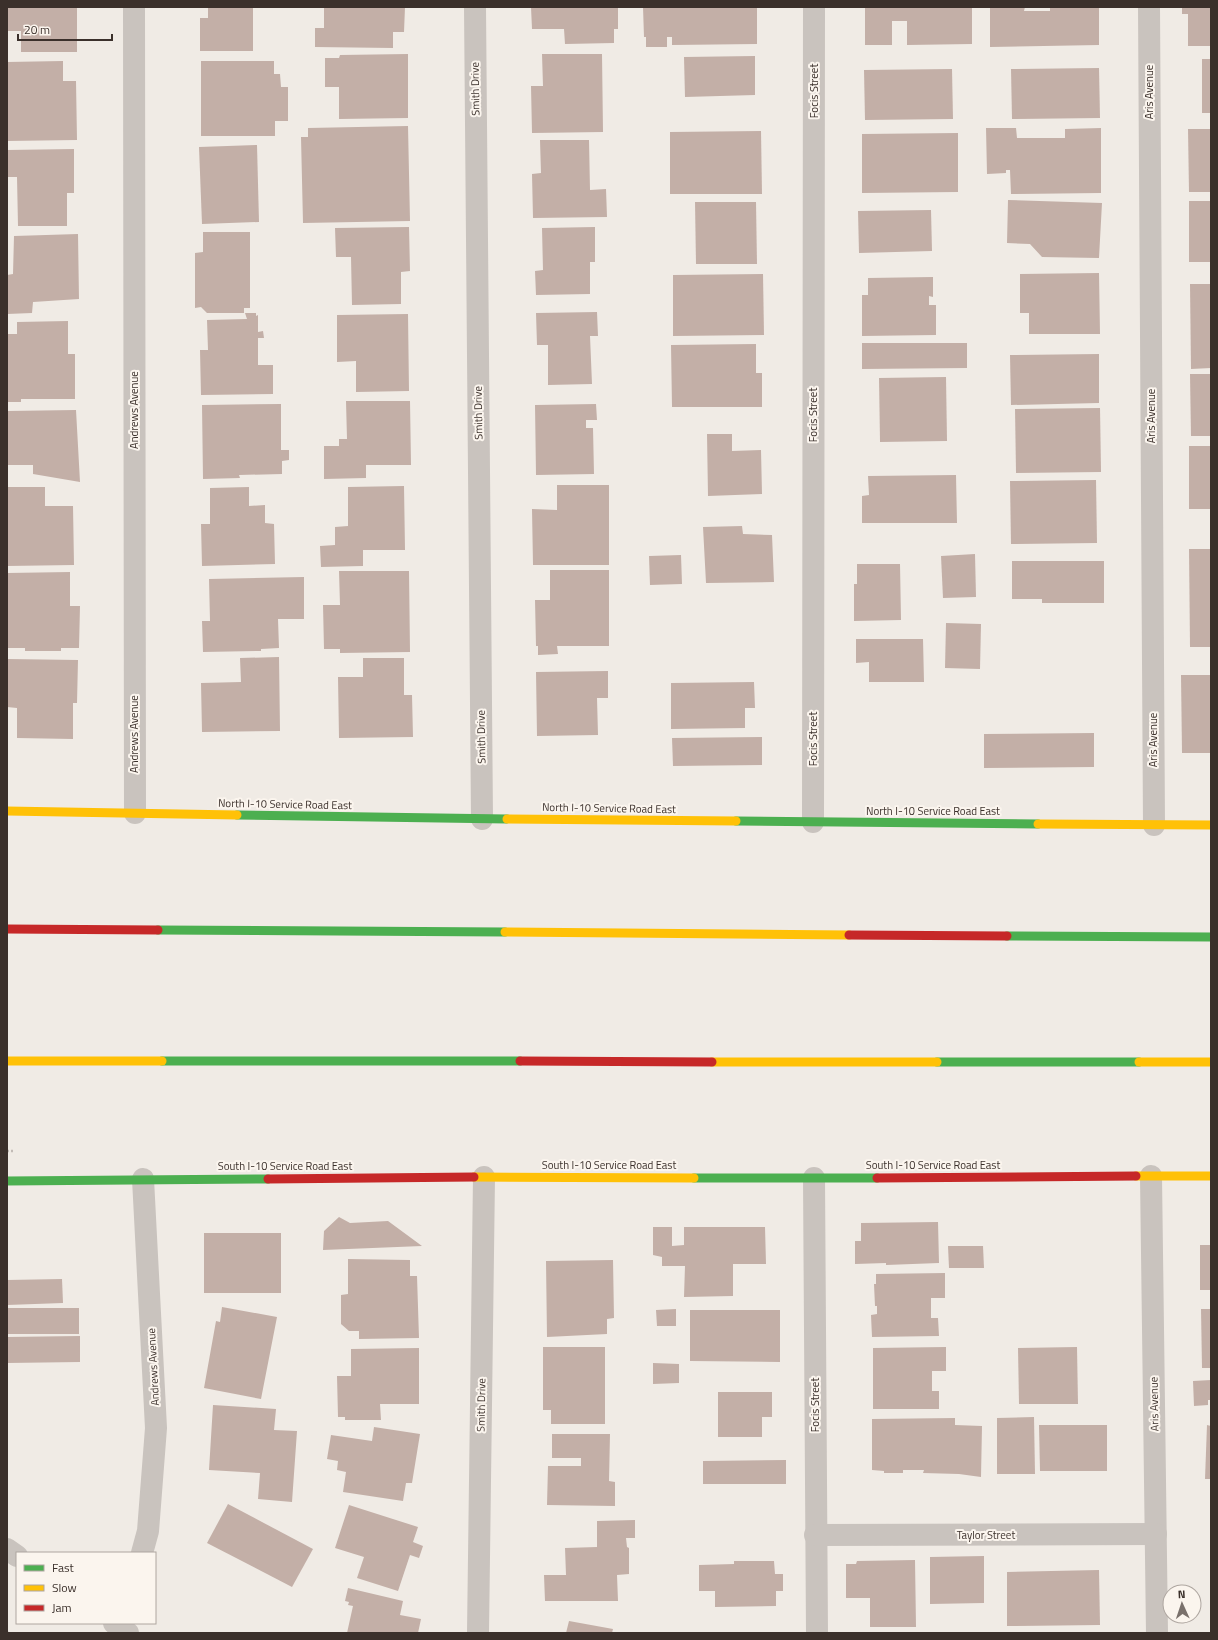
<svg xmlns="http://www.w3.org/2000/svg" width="1218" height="1640" font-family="'Titillium Web',sans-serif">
<rect width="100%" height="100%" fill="#f0ebe5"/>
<g fill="#c3afa7">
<path d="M7,7H77V52H21V31H7Z"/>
<path d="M208,7H253V51H200V18H208Z"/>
<path d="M324,7H405L404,32H393V48L315,47V28H324Z"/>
<path d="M531,7H618V29H614V43L565,44L564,29H532Z"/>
<path d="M643,7H757V44L672,45V37H667V47H646V37H644Z"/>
<path d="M865,7H972V44L907,45V21H892V45H865Z"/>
<path d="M990,7H1025L1024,11H1050V7H1099V45L990,47Z"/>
<path d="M1182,7H1211V46H1188V14H1182Z"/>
<path d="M408,54V118L339,119V87H325V58H339L340,55Z"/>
<path d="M542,54H602L603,132L532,133L531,86H543Z"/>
<path d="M755,56V95L685,97L684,57Z"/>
<rect x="1202" y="59" width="9" height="54"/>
<path d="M63,61V81H76L77,140L7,141V62Z"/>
<path d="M201,61H274V74H280L281,87H288V121H275V136H201Z"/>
<path d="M1099,68L1100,118L1012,119L1011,69Z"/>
<path d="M952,69L953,119L865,120L864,70Z"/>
<path d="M408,126L410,221L303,223L301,137H308V128Z"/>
<path d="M986,128H1016L1017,138H1065V129L1101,128V193L1011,194L1010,170H1006V173L987,174Z"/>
<path d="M1188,129H1211V192H1189Z"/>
<path d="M761,131L762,194H670V132Z"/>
<path d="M958,133V192L862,193V134Z"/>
<path d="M540,140H589L590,190L606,189L607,217L533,218L532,174L541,173Z"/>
<path d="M257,145L259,222L202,224L199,147Z"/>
<path d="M74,149V193H67V226H18L17,177H7V150Z"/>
<path d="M1008,200L1102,203L1099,258L1042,257L1030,244L1007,243Z"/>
<rect x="1189" y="201" width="22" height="61"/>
<path d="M695,202H756L757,264H696Z"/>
<path d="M931,210L932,251L859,253L858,211Z"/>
<path d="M409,227L410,271L401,272V304L352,305L351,257H336L335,228Z"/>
<path d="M595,227V262H590V294L536,295L535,271L543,270L542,228Z"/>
<path d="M203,232H250V308H244V313H207L201,307L195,308V253L203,252Z"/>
<path d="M78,234L79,299L33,302L32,313L7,314V275L13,274L14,236Z"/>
<path d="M1099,273L1100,334H1029V313H1020V274Z"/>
<path d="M763,274L764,335L673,336V275Z"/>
<path d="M933,277V297L929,296V305H936V335L862,336V295H868V278Z"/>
<path d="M1190,284H1211V368L1191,369Z"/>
<path d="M597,312L598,336H590L592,384L548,385V345H537L536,313Z"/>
<path d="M245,313H256V316L258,315V332L263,331L264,338H258V365H273V394L201,395L200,350H208L207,320L247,319Z"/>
<path d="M408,314L409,391L356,392V361L337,362V315Z"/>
<path d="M68,321V354H75V399H21V402H7V334H17V322Z"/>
<path d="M862,343H967V368L862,369Z"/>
<path d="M756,344V373H762V407H672L671,345Z"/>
<path d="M1099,354V403L1011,405L1010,355Z"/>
<path d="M1190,374H1211V436H1191Z"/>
<path d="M946,377L947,441L880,442L879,378Z"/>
<path d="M346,401H410L411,465H366V478L324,479V446H339V439H347Z"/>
<path d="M281,404V450H289V460L282,461V474L239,475L240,478L203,479L202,405Z"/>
<path d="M596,404L597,420H586V428H593L594,474L536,475L535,405Z"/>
<path d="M1100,408L1101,472L1016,473L1015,409Z"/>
<path d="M76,410L80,482L33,474V465H7V411Z"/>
<path d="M707,434H732V451L761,450L762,494L708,496Z"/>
<rect x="1189" y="446" width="22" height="63"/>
<path d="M956,475L957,523H862V496L869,495L868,476Z"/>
<path d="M1096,480L1097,543L1011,544L1010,481Z"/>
<path d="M557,485H609V565H533L532,509L557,510Z"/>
<path d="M404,486L405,550H363V566L321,567L320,546L335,545V527L348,526V487Z"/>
<path d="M7,487H45V506H73L74,565L7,566Z"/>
<path d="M249,487V506L265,505V523L274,524L275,564L202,566L201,524H210V488Z"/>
<path d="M742,526L743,534L772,535L774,582L706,583L703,527Z"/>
<path d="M1189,549H1211V647H1190Z"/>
<path d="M975,554L976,597L943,598L941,556Z"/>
<path d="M681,555L682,584L650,585L649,556Z"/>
<path d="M1012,561H1104V603H1042V599H1012Z"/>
<path d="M857,564H900L901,620L854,621V584H857Z"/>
<path d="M550,570H609V646H557L558,654L538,655V646H536L535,600H550Z"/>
<path d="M339,571H409L410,652L340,653V649H324L323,605H340Z"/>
<path d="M70,572V606H80L79,648H61V651H25V648H7V573Z"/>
<path d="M304,577V619H278L279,648L261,649V651L203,652L202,621H210L209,579Z"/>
<path d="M946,623L981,624L980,669L945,668Z"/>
<path d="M856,639H923L924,682H869V662L856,663Z"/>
<path d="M279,657L280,731L202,732L201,683L241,682L240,658Z"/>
<path d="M363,658H404V695H412L413,737L339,738L338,677H363Z"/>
<path d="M7,659L78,660L77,703H73V739L17,738V708L7,707Z"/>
<path d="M608,671V698H597L598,735L537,736L536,672Z"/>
<path d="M1181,675H1211V753H1182Z"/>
<path d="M754,682L755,708H745V728L671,729V683Z"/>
<path d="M1094,733V767L984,768V734Z"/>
<path d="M762,737V765L673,766L672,738Z"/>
<path d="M339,1217L350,1223L388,1221L422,1246L323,1250L324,1231Z"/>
<path d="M938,1222L939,1263L886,1265V1263L855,1264V1241H861V1223Z"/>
<path d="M653,1227H672V1246L684,1245V1227H765L766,1264H733V1296L684,1297L685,1266H662V1257L653,1255Z"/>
<rect x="204" y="1233" width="77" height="60"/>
<rect x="1200" y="1245" width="11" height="45"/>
<path d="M948,1246H983L984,1268H949Z"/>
<path d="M348,1259L410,1260V1276H417L419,1338L359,1339V1331H349L341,1324V1295L348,1294Z"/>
<path d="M613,1260L614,1318L607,1319V1334L547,1337L546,1261Z"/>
<path d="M945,1273V1298H931V1318H938L939,1336L872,1337L871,1315L877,1314V1306H875L874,1284H876V1274Z"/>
<path d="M62,1279L63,1303L7,1305V1280Z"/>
<path d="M222,1307L277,1317L261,1399L204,1388L216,1321L220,1322Z"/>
<rect x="7" y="1308" width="72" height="26"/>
<path d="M676,1309V1326H657L656,1310Z"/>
<path d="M1201,1309H1211V1368H1202Z"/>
<path d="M690,1310H780V1362L690,1361Z"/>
<path d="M80,1336V1362L7,1363V1337Z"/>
<path d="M543,1347H605V1424H551V1410H543Z"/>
<path d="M946,1347V1371H932V1391H939V1409H873V1348Z"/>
<path d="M1077,1347L1078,1404H1019L1018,1348Z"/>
<path d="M419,1348V1404H380L381,1420H345V1417H338L337,1376H351V1349Z"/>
<path d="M653,1363L679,1364V1383L653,1384Z"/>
<path d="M1211,1380V1400H1208V1405L1194,1406L1193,1381Z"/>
<path d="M718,1392H772V1417H762V1437H718Z"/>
<path d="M213,1405L276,1409L274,1430L297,1431L292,1502L258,1499L260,1473L209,1470Z"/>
<path d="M1034,1417L1035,1474H997V1418Z"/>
<path d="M955,1418V1425L982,1426L981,1477L959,1474L923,1473L924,1470H903V1473H884V1471L872,1470V1419Z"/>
<path d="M1039,1425H1107V1471H1040Z"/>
<path d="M1207,1425L1211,1426V1479H1205Z"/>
<path d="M374,1427L420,1434L412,1483H406L403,1501L343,1492L346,1472L337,1470L338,1461L327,1459L331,1435L372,1441Z"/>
<path d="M552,1434H610L609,1481L615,1482V1506L547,1505L548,1466H581V1458H552Z"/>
<path d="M786,1460V1484H703V1461Z"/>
<path d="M228,1504L313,1549L292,1587L207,1543Z"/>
<path d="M349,1505L418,1527L413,1542L423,1546L419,1558L410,1555L398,1591L357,1578L364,1557L335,1548Z"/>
<path d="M635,1520V1538H626L627,1547L629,1548V1574L617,1575L618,1601H545L544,1575H566L565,1548L597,1547V1521Z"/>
<path d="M984,1556V1603L930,1604V1557Z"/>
<path d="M915,1560L916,1627H870V1598H846V1564H856L857,1561Z"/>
<path d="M734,1561H774L775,1574H783V1591H776V1606L715,1607V1591H699V1565L734,1564Z"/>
<path d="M1099,1570L1100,1625L1007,1626V1572Z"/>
<path d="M348,1588L403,1601L400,1615L421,1619L418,1633H347L353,1606L348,1605L349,1602L345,1601Z"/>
<rect x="1210" y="1595" width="1" height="38"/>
<path d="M569,1621L613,1629L612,1633H566Z"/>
</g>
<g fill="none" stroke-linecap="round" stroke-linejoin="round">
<g stroke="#c2bbb6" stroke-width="2.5" stroke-dasharray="2 2" stroke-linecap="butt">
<path d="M7,1151H14"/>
<path d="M7,1632L8,1633"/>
</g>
<g stroke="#c9c3be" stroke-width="22">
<path d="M134,7L135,813"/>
<path d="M475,7L482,819"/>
<path d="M1149,7L1154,825"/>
<path d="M813,822L814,7"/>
<path d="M1151,1176L1157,1633"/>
<path d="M814,1178L817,1633"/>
<path d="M815,1535L1156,1534"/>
<path d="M7,1549L17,1556"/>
<path d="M142,1553L148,1531L156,1428L143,1179"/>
<path d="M114,1623L128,1633"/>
<path d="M478,1633L484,1177"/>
</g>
<g stroke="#4caf50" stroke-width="9">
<path d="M237,815L507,819"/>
<path d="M736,821L1038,824"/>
<path d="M158,930L505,932"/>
<path d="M1007,936L1211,937"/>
<path d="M162,1061H520"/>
<path d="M937,1062H1139"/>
<path d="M694,1178H877"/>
<path d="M7,1181L268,1179"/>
</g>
<g stroke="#ffc107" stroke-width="9">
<path d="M7,811L237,815"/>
<path d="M507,819L736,821"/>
<path d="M1038,824L1211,825"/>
<path d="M505,932L849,935"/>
<path d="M7,1061H162"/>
<path d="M712,1062H937"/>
<path d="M1139,1062H1211"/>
<path d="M1136,1176H1211"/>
<path d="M474,1177L694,1178"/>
</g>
<g stroke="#c62828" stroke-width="9">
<path d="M7,929L158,930"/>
<path d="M849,935L1007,936"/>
<path d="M520,1061L712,1062"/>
<path d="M877,1178L1136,1176"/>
<path d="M268,1179L474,1177"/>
</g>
</g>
<g text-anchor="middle" stroke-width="4" stroke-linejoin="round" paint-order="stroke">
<g font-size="11" fill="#3b302b" stroke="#fbf5ee">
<text transform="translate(475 89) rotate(-91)" y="4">Smith Drive</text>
<text transform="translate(814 91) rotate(-90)" y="4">Focis Street</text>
<text transform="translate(1149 92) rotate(-90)" y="4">Aris Avenue</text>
<text transform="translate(134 410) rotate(-90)" y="4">Andrews Avenue</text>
<text transform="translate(478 413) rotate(-91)" y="4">Smith Drive</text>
<text transform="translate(813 415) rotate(-90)" y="4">Focis Street</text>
<text transform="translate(1151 416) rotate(-90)" y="4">Aris Avenue</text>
<text transform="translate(134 734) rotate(-90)" y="4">Andrews Avenue</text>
<text transform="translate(481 737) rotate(-91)" y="4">Smith Drive</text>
<text transform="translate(813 739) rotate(-90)" y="4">Focis Street</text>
<text transform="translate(1153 740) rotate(-90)" y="4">Aris Avenue</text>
<text transform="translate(285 804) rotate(1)" y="4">North I-10 Service Road East</text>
<text transform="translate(609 808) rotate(1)" y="4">North I-10 Service Road East</text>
<text x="933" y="815">North I-10 Service Road East</text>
<text x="609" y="1169">South I-10 Service Road East</text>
<text x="933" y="1169">South I-10 Service Road East</text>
<text x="285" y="1170">South I-10 Service Road East</text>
<text transform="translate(153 1367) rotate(-93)" y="4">Andrews Avenue</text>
<text transform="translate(1154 1404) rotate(-91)" y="4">Aris Avenue</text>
<text transform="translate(481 1405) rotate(-89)" y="4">Smith Drive</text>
<text transform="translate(815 1405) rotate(-90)" y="4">Focis Street</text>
<text x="986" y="1539">Taylor Street</text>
</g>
</g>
<rect width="1218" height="1640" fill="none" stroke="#3b302b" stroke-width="16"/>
<rect x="16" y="1552" width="140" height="72" fill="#fbf5ee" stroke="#aea6a0"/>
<rect x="24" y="1565" width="20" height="6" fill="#4caf50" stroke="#aea6a0"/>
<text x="52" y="1572" font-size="12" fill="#3b302b">Fast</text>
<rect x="24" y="1585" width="20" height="6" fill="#ffc107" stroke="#aea6a0"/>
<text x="52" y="1592" font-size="12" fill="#3b302b">Slow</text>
<rect x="24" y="1605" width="20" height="6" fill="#c62828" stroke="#aea6a0"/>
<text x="52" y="1612" font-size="12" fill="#3b302b">Jam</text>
<g transform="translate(1182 1604) rotate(357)"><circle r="19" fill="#fbf5ee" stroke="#aea6a0"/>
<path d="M0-3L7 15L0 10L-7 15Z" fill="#7a716c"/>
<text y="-6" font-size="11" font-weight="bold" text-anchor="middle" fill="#3b302b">N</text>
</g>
<path d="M18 34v6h94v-6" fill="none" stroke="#3b302b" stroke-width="2"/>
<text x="24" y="34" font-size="12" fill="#3b302b" stroke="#fbf5ee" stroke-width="3" paint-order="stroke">20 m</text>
</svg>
